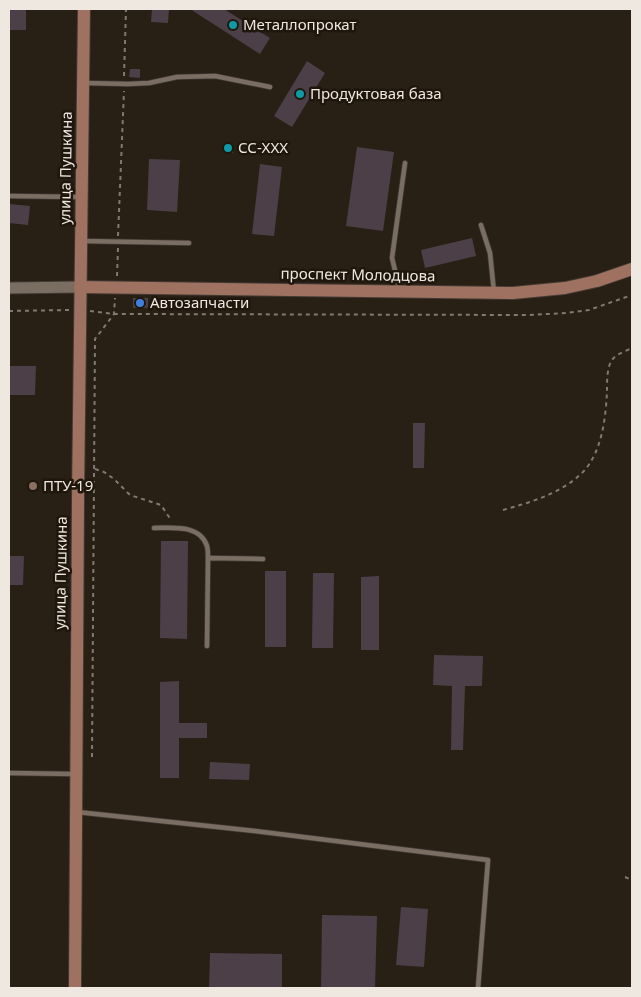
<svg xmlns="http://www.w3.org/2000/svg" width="641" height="997" font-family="'Noto Sans',sans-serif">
<rect width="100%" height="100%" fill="#281f15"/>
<g fill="#4d3f48">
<rect x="9" y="9" width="17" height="21"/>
<path d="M152,9H169L168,23L151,22Z"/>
<path d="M190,9H224L270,38L260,54Z"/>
<path d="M307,61L325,73L292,127L274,116Z"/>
<path d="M130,69H140V78L129,77Z"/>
<path d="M224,143L233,144V153L223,152Z"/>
<path d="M357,147L394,152L383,231L346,226Z"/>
<path d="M149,159L180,160L177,212L147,210Z"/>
<path d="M260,164L282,167L274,236L252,234Z"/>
<path d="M9,204L30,206L28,225L9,223Z"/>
<path d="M472,238L476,256L425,268L421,250Z"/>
<rect x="133" y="298" width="15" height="10"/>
<path d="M9,366H36L35,395H9Z"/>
<path d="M413,423H425L424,468H413Z"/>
<path d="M161,541H188L187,639L160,638Z"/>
<path d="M9,556H24L23,585H9Z"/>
<rect x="265" y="571" width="21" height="76"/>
<path d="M313,573H334L333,648H312Z"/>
<path d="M379,576V650H361V577Z"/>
<path d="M434,655L483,656L482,686H465L463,750H451L452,686L433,685Z"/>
<path d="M179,681V723H207V738H179V778H160V682Z"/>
<path d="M210,762L250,764L249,780L209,779Z"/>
<path d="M401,907L428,909L424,967L396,965Z"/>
<path d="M322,915L377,916L375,988H321Z"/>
<path d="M210,953L282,954V988H209Z"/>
</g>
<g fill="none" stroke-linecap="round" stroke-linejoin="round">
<g stroke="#423a33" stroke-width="6">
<g id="service">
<path d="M85,83L128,84L149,83L177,77L215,76L270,87"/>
<path d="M9,196L80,197"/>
<path d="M481,225L490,253L494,292"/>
<path d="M82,241L189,243"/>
<path d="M400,291L392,258L405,163"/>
<path d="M154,528C172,528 200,524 207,546C208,550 208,554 208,558"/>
<path d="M207,646L208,558L263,559"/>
<path d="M9,773L74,774"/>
<path d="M77,812L255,831L488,860L478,988"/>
</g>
</g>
<g stroke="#423a33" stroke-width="13">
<path id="tertiary" d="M9,288L80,287"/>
</g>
<g stroke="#423a33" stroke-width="14">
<g id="secondary">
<path d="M80,287L513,293L565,288L597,281L632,269"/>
<path d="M75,988C76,662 79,335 84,9"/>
</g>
</g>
<g stroke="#827a72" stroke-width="2" stroke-dasharray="4 4" stroke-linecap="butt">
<path d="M124,76L126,9"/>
<path d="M118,236L124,91"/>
<path d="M117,276L118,248"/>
<path d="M9,311L70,310"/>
<path d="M90,311L114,314L529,315L566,313L589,310L632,295"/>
<path d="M95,469L104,472L114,479L130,495L161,505L171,520"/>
<path d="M503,510C531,502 560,494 582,473C602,453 606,417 607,390C607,381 607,367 612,360C616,354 626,351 632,348"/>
<path d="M92,757L95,339L114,314L115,298"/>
<path d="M625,877L632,880"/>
</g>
<use href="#service" stroke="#7a6e62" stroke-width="4.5"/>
<use href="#tertiary" stroke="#7a6e62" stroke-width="11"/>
<use href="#secondary" stroke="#9e7161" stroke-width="12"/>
</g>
<g fill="#0f9aa8" stroke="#1f160c" stroke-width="2">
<circle cx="233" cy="25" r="5"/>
<circle cx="300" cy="94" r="5"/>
<circle cx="228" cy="148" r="5"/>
</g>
<circle fill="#3f7fe0" stroke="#1f160c" stroke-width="2" cx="140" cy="303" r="5"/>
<circle fill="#8d6e63" stroke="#1f160c" stroke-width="2" cx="33" cy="486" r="5"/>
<g text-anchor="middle" stroke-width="5" stroke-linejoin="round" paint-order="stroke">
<g font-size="15" fill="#eee8e1" stroke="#1f160c" text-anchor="start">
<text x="243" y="30">Металлопрокат</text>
<text x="310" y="99">Продуктовая база</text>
<text x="238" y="153">СС-ХХХ</text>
<text x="150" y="308">Автозапчасти</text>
<text x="43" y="491">ПТУ-19</text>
</g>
<g font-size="15" fill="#eee8e1" stroke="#1f160c">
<text transform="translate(66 168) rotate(-89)" y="5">улица Пушкина</text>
<text transform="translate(358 275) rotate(1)" y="5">проспект Молодцова</text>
<text transform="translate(61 573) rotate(-89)" y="5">улица Пушкина</text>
</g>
</g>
<rect width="641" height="997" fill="none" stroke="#eee8e1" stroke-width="20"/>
</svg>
